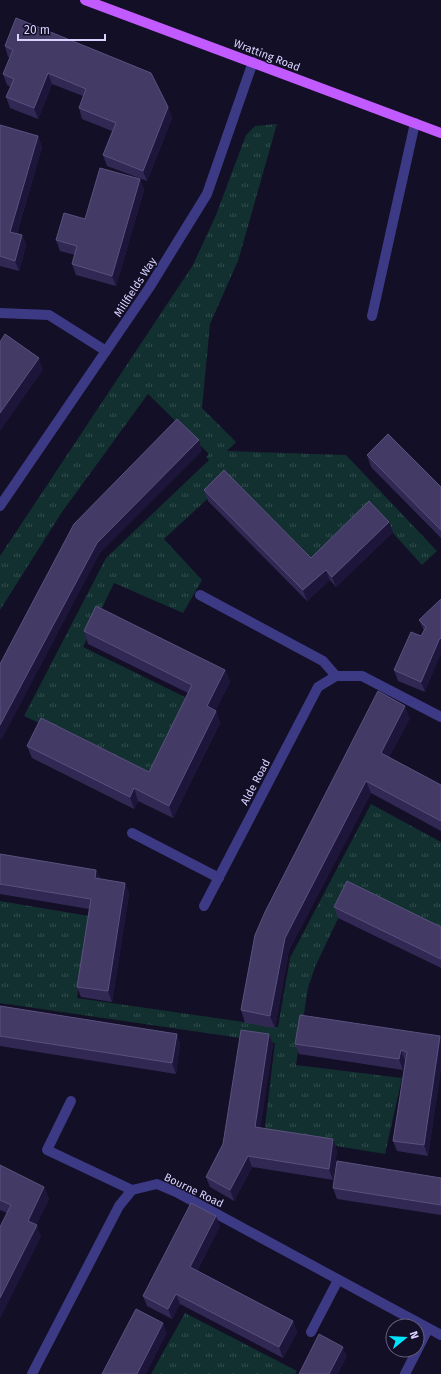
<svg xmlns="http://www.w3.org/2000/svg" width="441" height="1374" font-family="'Fira Sans',sans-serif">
<defs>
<pattern id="grass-tufts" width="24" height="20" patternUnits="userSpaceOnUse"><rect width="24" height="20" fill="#12302f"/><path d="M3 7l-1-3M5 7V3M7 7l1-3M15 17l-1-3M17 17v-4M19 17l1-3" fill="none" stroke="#344d4e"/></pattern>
</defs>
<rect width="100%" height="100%" fill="#130f26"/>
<g fill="url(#grass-tufts)">
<path d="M277,124L238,261L210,324L202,408L236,442L227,451L346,455L437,551L422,565L372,510L315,562L229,479L164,539L202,580L183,613L114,583L83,647L187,698L151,774L24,716L106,558L209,460L206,457L209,454L148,394L62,512L0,610V556L193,265L216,215L246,135L255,126Z"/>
<path d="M371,804L441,842V930L353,887L315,967L308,988L296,1065L402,1078L385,1154L264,1134L275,1043L0,1003V901L89,916L77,998L278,1027L290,958Z"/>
<path d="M185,1313L297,1371L295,1374H151Z"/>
</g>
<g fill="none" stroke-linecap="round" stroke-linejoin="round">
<g stroke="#3d3a85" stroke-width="10">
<path d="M0,313L49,315L106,351"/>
<path d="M372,316L415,123"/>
<path d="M0,506L149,288L207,194L253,62"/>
<path d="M200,595L323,661L336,676H362L441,717"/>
<path d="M132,833L219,878"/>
<path d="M204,906L318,687L336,676"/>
<path d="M71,1101L47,1150L132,1190"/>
<path d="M311,1332L338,1280"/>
<path d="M32,1374L119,1206L132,1190L157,1184L178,1193L441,1335"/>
<path d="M405,1374L428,1329"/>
</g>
<path stroke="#c25bff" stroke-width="10" d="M85,0L441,133"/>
</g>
<g fill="#312854">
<path d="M5,46L168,107L172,118L147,181L107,166L103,155L112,131L82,119L79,108L83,96L52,84L38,119L10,108L6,97L11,87L7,85L3,74L10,57H8Z"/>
<path d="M0,125L38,136L42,147L17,233L22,235L26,245L19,271L0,266Z"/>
<path d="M140,179L144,190L116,286L76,275L72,264L75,255L60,251L56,240Z"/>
<path d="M367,455L441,487V538L371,467Z"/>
<path d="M204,490L311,558L389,522L393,532L336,587L330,580L307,601L208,501Z"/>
<path d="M441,599L425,692L398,681L394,670L421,636L424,631L419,620Z"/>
<path d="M84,631L225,670L230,682L215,711H216L220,723L173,818L138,801L134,809L32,758L27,746L149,772L188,693L88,644Z"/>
<path d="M410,718L389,757L441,785V831L371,793L289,950L275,1028L245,1023L241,1010L255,935Z"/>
<path d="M0,854L96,870L100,879L125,883L129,894L112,1002L81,997L77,987L89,909L0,894Z"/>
<path d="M334,907L441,927V968L338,918Z"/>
<path d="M0,1006L177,1034L180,1044L176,1074L0,1046Z"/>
<path d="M269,1034L273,1045L260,1128L337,1150L333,1180L252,1167L234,1201L210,1187L206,1177L223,1144Z"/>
<path d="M440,1036L441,1038V1068L428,1156L397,1151L393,1141L405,1061L403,1070L299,1054L295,1044Z"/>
<path d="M0,1165L44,1187L49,1199L36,1225L41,1237L7,1213L0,1210Z"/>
<path d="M441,1178V1215L337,1199L333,1188Z"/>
<path d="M220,1226L197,1271L293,1321L297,1332L283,1358L180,1304L172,1319L147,1306L143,1296Z"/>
</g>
<g fill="#1d163a">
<path d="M48,73L52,84L38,119L34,108Z"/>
<path d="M168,107L172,118L147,181L143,171Z"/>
<path d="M38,136L42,147L14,242L10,232Z"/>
<path d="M140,179L144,190L116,286L112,276Z"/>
<path d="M22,235L26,245L19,271L15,261Z"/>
<path d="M39,358L43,370L0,431V413Z"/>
<path d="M199,440L202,451L100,553L1,741L0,738V725L97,543Z"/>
<path d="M389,522L393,532L336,587L332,577Z"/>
<path d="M326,570L330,580L307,601L303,590Z"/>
<path d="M441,638V654L425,692L421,682L439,640Z"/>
<path d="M225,670L230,682L211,719L207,706Z"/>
<path d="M405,706L410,718L385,765L381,753Z"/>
<path d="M216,711L220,723L173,818L169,806Z"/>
<path d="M366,781L371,793L289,950L275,1028L270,1016L285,938Z"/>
<path d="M134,788L138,801L134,809L130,797Z"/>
<path d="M96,870L100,880L95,878Z"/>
<path d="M125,883L129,894L112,1002L108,991Z"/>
<path d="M177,1034L180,1044L176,1074L172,1063Z"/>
<path d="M269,1034L273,1045L259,1138L255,1127Z"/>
<path d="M440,1036L441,1038V1068L428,1156L424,1145Z"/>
<path d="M401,1050L405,1061L403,1070L399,1059Z"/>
<path d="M333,1139L337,1150L333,1180L329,1169Z"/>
<path d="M248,1156L252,1167L234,1201L230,1190Z"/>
<path d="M44,1187L49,1199L32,1233L28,1221Z"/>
<path d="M216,1216L220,1226L193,1278L190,1267Z"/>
<path d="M37,1225L41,1237L0,1319V1298Z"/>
<path d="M176,1294L180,1304L172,1319L168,1309Z"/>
<path d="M293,1321L297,1332L283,1358L279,1347Z"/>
<path d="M163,1323L167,1333L146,1374H137Z"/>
<path d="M343,1347L347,1357L338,1374H329Z"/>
</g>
<g fill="#433a66" stroke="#5a527e">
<path d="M16,18L151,73L168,107L143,171L103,155L116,123L79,108L86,89L48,73L34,108L6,97L14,79L3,74L13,50L5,46Z"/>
<path d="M0,125L38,136L10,232L22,235L15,261L0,256Z"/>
<path d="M100,168L140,179L112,276L72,264L77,246L56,240L64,213L85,219Z"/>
<path d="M5,334L39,358L0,413V342Z"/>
<path d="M177,419L199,440L97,543L0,725V664L74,524Z"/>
<path d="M388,434L441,487V530L367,455Z"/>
<path d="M224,470L311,558L369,501L389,522L332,577L326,570L303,590L204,490Z"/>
<path d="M441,599V638L439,640L421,682L394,670L411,632L421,636L426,627L419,620Z"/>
<path d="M96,606L225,670L207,706L216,711L169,806L134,788L130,797L27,746L41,718L149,772L192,685L84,631Z"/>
<path d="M378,691L405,706L381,753L441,785V821L366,781L285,938L270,1016L241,1010L255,935L265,912Z"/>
<path d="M0,854L96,870L95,878L125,883L108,991L77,987L91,899L0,884Z"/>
<path d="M347,881L441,927V959L334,907Z"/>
<path d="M0,1006L177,1034L172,1063L0,1036Z"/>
<path d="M300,1015L440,1036L424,1145L393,1141L407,1052L401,1050L399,1059L295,1044Z"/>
<path d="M241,1030L269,1034L255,1127L333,1139L329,1169L248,1156L230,1190L206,1177L223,1144Z"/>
<path d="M337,1161L441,1178V1205L333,1188Z"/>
<path d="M0,1165L44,1187L28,1221L37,1225L0,1298V1227L11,1205L0,1200Z"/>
<path d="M191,1203L216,1216L190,1267L293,1321L279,1347L176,1294L168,1309L143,1296Z"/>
<path d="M136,1309L163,1323L137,1374H102Z"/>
<path d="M319,1334L343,1347L329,1374H299Z"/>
</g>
<g text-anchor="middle" stroke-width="3" stroke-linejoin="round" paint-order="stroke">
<g font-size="11" fill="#d9d4ff" stroke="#130f26">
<text transform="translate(267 55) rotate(21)" y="4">Wratting Road</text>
<text transform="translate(135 287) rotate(-57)" y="4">Millfields Way</text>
<text transform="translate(255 782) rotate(-62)" y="4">Alde Road</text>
<text transform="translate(194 1190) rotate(26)" y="4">Bourne Road</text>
</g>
</g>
<g transform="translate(405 1338) rotate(72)"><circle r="19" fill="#130f26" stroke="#625e7d"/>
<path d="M0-3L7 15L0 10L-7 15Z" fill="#00e5ff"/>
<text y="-6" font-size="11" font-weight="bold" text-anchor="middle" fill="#d9d4ff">N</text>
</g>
<path d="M18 34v6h87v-6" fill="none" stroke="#d9d4ff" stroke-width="2"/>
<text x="24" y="34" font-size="12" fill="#d9d4ff" stroke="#130f26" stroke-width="3" paint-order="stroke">20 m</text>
</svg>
